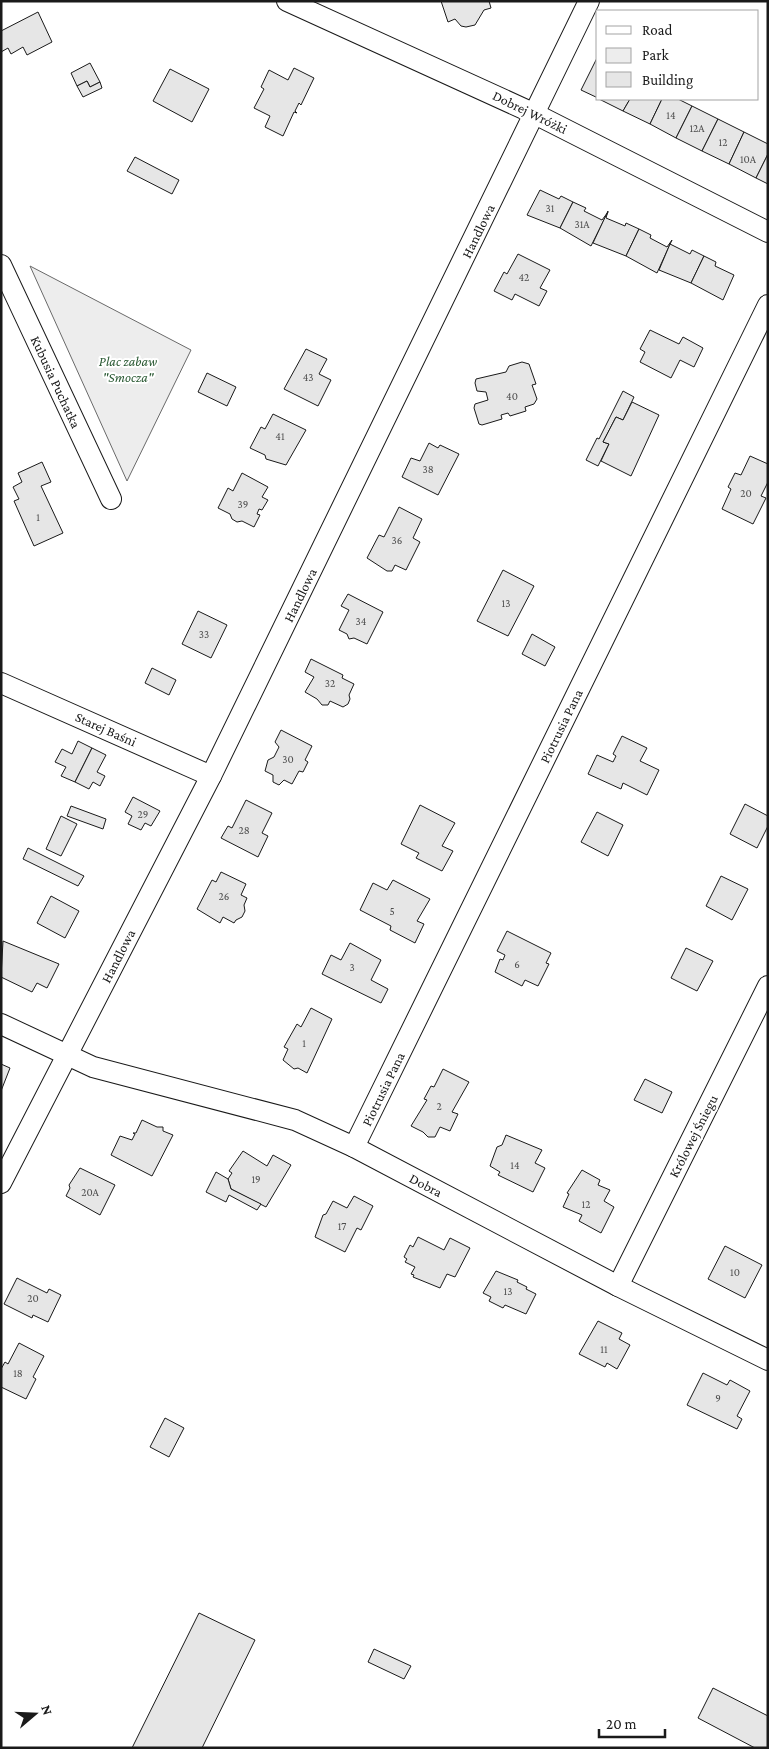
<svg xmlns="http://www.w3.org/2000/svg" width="769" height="1749" font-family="'Crimson Pro',serif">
<rect width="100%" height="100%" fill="#fff"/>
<path fill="#ededed" stroke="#6a6a6a" d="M30,266L191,350L127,481Z"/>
<g fill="#e6e6e6" stroke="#1a1a1a">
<path d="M441,1H489L491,8L484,10L475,25L466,27L461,26L455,19L448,22Z"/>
<path d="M38,12L52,42L27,55L23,47L11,54L8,48L1,52V31Z"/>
<path d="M597,58H598V98L581,90Z"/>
<path d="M90,63L100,82L90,87L87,81L77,86L71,73Z"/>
<path d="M294,68L314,78L301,105L299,103L295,111L297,113L294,112L283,136L265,127L270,116L254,108L264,89L261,87L269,70L288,80Z"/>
<path d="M170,69L209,89L192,122L153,101Z"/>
<path d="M87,81L90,87L100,82L102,88L83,97L77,86Z"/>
<path d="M599,99H630L623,111Z"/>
<path d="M630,99H662L650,124L623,111Z"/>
<path d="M662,99H678L692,106L676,138L650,124Z"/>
<path d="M692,106L718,119L702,151L676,138Z"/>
<path d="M718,119L744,132L729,164L702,151Z"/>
<path d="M744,132L768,144V154L756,178L729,164Z"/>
<path d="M768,154V184L756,178Z"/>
<path d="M135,157L179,180L172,194L127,171Z"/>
<path d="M540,190L559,199L561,196L573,202L560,228L527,215Z"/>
<path d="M573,202L586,208L584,211L602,220L608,212L591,246L560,228Z"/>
<path d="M608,211L606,218L625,226L626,223L639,229L626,256L593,243Z"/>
<path d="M639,229L651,235L650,238L667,247L672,240L657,273L626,256Z"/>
<path d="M670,244L690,254L692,250L704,256L691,283L659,270Z"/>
<path d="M518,254L550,270L540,288L547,291L539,306L515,294L512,300L494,291L504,272L507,274Z"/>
<path d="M704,256L716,262L715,266L734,275L723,300L691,283Z"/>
<path d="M650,330L679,344L683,337L703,348L694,367L680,360L671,378L640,362L645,352L640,349Z"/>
<path d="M306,349L327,359L319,374L331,380L318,406L284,389Z"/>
<path d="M522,362L529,364L536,384L532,385L537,399L534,404L525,407L526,411L510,416L508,413L501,415L502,419L482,425L479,424L474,408L475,404L488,400L486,392L477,391L475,383L476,379L506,372L509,366Z"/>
<path d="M207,373L236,387L227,406L198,392Z"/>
<path d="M623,391L634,397L623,420L616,417L603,442L609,444L598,466L586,460L597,438L599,439Z"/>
<path d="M632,402L659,415L631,476L601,461L609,444L603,442L616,417L623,420Z"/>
<path d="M273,414L306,430L286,465L266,459L265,455L250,448L261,427L265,429Z"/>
<path d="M429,443L438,448L440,445L459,454L438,495L402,477L411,458L420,461Z"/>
<path d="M750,456L768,464V482L761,496L766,498L753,524L722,509L731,489L728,487L735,473L741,475Z"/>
<path d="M42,462L51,482L41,486L63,533L34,546L14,501L19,499L13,487L22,482L18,473Z"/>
<path d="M242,473L268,487L262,497L268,500L262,510L259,509L257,514L260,515L254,527L242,521L237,522L232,519L230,514L218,508L228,488L233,491Z"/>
<path d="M399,507L422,519L413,538L420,542L406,570L395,565L392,571H387L367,558L379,535L384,537Z"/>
<path d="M503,570L534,586L508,636L477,621Z"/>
<path d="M348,594L383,612L367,644L354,638L349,639L347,634L339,630L349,610L341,606Z"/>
<path d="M198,611L227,625L211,658L182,644Z"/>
<path d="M532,634L555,647L545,666L522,654Z"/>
<path d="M311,659L343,675L342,678L354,684L349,695L350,699L348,704L343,707L330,701L328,705H322L317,699L305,692L314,677L305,672Z"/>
<path d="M152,668L176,680L169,695L145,683Z"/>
<path d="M281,730L312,746L305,760L308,762L303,772L299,771L292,784L284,780L279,785L273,782V775L265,771L268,760L274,757L279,747L275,742Z"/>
<path d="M622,736L647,748L640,761L659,770L647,795L623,783L621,789L588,774L597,755L613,762L616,756L613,754Z"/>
<path d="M78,741L92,748L75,782L61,776L66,767L55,762L62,749L72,754Z"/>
<path d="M92,748L106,755L97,772L105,776L100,786L93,782L89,789L75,782Z"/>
<path d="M133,797L160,811L151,826L145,823L141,830L128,824L132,816L125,812Z"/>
<path d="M246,800L272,813L262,833L268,836L258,857L221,838L228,826L232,828Z"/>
<path d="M745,804L768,816V826L757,848L730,834Z"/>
<path d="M420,805L455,823L442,846L453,851L442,871L416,858L419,853L401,844Z"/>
<path d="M71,806L106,819L103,829L67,816Z"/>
<path d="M597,812L623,825L608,856L581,842Z"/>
<path d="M61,816L77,824L61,856L46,849Z"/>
<path d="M28,848L84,876L78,886L23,859Z"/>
<path d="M221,872L246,884L241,895L247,898L244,905L245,911L242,917L236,920L234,923L223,917L220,923L197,909L212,880L216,882Z"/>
<path d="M721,876L748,889L732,920L706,906Z"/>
<path d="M393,880L430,899L417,921L424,924L415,943L390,930L391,926L360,910L373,883L387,890Z"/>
<path d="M51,896L79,911L65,938L37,923Z"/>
<path d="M507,931L551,953L546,963L549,964L538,986L525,980L522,986L495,972L500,959L503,960L505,955L497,951Z"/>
<path d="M3,941L59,964L47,988L37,983L32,992L1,977Z"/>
<path d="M350,943L381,960L371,980L388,989L381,1003L322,974L331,955L341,960Z"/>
<path d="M686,948L713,961L697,991L671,978Z"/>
<path d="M311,1008L332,1019L307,1073L298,1068L294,1069L283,1060L288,1049L284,1047L297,1024L301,1027Z"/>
<path d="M1,1064L10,1068L1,1091Z"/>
<path d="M443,1069L469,1082L452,1112L458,1114L450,1131L440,1127L435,1137H428L423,1132L411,1126L427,1100L424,1099L431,1086L434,1087Z"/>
<path d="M645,1079L672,1092L662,1113L634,1100Z"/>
<path d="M142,1120L157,1127H163V1131L173,1135L152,1176L111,1155L120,1136L132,1140L135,1134L133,1133H136Z"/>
<path d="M506,1135L542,1150L535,1163L545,1168L533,1192L498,1175L500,1172L490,1166L497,1147L502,1145Z"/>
<path d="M243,1151L267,1166L273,1155L291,1165L266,1207L231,1189L228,1179L232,1173L229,1171Z"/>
<path d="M80,1168L115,1185L100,1215L66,1196L70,1188L69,1185Z"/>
<path d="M582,1170L600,1180L598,1185L610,1190L604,1201L614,1207L601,1233L579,1221L582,1215L563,1207L569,1194L567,1193Z"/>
<path d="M216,1172L228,1179L231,1189L261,1204L257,1210L229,1195L226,1202L206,1192Z"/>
<path d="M354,1196L373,1206L361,1230L357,1228L345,1252L315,1237L323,1215L326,1214L333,1201L347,1208Z"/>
<path d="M418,1237L444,1250L450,1238L470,1248L455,1277L447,1274L440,1288L413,1277L414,1275L411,1274L415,1267L405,1262L407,1259L404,1257L410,1245L413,1247Z"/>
<path d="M725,1246L762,1265L745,1298L708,1279Z"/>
<path d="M496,1271L518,1280L517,1282L527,1287L526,1289L536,1294L526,1314L505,1305L503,1308L489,1301L491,1297L483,1293Z"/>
<path d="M17,1278L47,1293L49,1289L61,1295L48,1322L33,1315L32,1318L4,1304Z"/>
<path d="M598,1321L622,1333L619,1339L630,1345L617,1369L607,1363L605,1367L579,1354Z"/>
<path d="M19,1343L44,1356L33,1377L36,1379L26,1399L1,1387V1369L5,1362L8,1364Z"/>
<path d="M703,1373L727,1385L730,1380L750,1391L737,1416L742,1419L737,1429L687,1405Z"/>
<path d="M165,1418L184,1428L169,1457L150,1447Z"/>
<path d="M199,1613L255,1640L202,1748H132Z"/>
<path d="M374,1649L411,1666L404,1679L368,1662Z"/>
<path d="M713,1688L768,1716V1748H755L698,1718Z"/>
</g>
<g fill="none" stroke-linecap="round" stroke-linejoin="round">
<g stroke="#1a1a1a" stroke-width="22">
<g id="street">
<path d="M287,1L535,114L768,232"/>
<path d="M1,265L111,499"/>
<path d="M1,683L211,776"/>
<path d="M1,1024L93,1067L295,1120L354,1147L618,1286L768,1360"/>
<path d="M354,1147L768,305"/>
<path d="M1,1183L211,776L589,1"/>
<path d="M618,1286L768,986"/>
</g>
</g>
<use href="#street" stroke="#fff" stroke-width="20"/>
</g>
<g text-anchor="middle" stroke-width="4" stroke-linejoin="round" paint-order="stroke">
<g font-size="11" fill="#4d4d4d">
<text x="671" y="119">14</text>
<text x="697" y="132">12A</text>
<text x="723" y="146">12</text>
<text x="748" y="163">10A</text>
<text x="550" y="212">31</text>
<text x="582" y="228">31A</text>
<text x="524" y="281">42</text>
<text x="308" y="381">43</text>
<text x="512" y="400">40</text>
<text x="280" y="440">41</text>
<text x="428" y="473">38</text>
<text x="746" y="497">20</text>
<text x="243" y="508">39</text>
<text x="38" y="521">1</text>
<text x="397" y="544">36</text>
<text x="506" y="607">13</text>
<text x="361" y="625">34</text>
<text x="204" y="638">33</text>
<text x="330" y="687">32</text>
<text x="288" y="763">30</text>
<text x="143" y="818">29</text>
<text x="244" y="834">28</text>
<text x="224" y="900">26</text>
<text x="392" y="915">5</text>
<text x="517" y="968">6</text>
<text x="352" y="971">3</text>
<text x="304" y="1047">1</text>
<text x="439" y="1110">2</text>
<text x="515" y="1169">14</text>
<text x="256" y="1183">19</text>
<text x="90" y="1196">20A</text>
<text x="586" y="1208">12</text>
<text x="342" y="1230">17</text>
<text x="735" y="1276">10</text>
<text x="508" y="1295">13</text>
<text x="33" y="1302">20</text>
<text x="604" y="1353">11</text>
<text x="18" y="1377">18</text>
<text x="718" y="1402">9</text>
</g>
<g font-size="14" fill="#1a1a1a" stroke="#fff">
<text transform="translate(530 112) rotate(26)" y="5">Dobrej Wróżki</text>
<text transform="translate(478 231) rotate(-64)" y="5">Handlowa</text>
<text transform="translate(56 382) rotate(65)" y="5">Kubusia Puchatka</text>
<text transform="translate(300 595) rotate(-64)" y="5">Handlowa</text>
<text transform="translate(561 726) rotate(-64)" y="5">Piotrusia Pana</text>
<text transform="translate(106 729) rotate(24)" y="5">Starej Baśni</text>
<text transform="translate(118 956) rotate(-63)" y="5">Handlowa</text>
<text transform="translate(383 1089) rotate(-64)" y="5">Piotrusia Pana</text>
<text transform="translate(693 1136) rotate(-63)" y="5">Królowej Śniegu</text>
<text transform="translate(426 1185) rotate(28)" y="5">Dobra</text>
</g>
<g font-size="14" font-style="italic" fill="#2b5a34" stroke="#fff">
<text x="128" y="366">Plac zabaw<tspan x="128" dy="16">"Smocza"</tspan></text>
</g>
</g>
<rect width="769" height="1749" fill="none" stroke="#1a1a1a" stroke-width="5"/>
<rect x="596" y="10" width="162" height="90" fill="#ffffff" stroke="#a3a3a3"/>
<rect x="606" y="26" width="25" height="8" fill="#ffffff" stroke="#a3a3a3"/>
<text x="642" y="35" font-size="15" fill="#1a1a1a">Road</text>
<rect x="606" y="48" width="25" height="15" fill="#ededed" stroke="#a3a3a3"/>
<text x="642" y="60" font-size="15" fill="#1a1a1a">Park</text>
<rect x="606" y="72" width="25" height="15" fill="#e6e6e6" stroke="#a3a3a3"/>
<text x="642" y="85" font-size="15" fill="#1a1a1a">Building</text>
<g transform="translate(35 1714) rotate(71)" stroke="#ffffff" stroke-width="4" paint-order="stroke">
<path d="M0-4L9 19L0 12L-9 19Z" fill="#1a1a1a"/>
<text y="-8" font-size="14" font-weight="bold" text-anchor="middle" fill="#1a1a1a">N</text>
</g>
<path d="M599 1729v8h66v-8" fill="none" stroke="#1a1a1a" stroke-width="2.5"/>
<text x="606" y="1729" font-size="15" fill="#1a1a1a" stroke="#ffffff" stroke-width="4" paint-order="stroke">20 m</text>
</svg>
